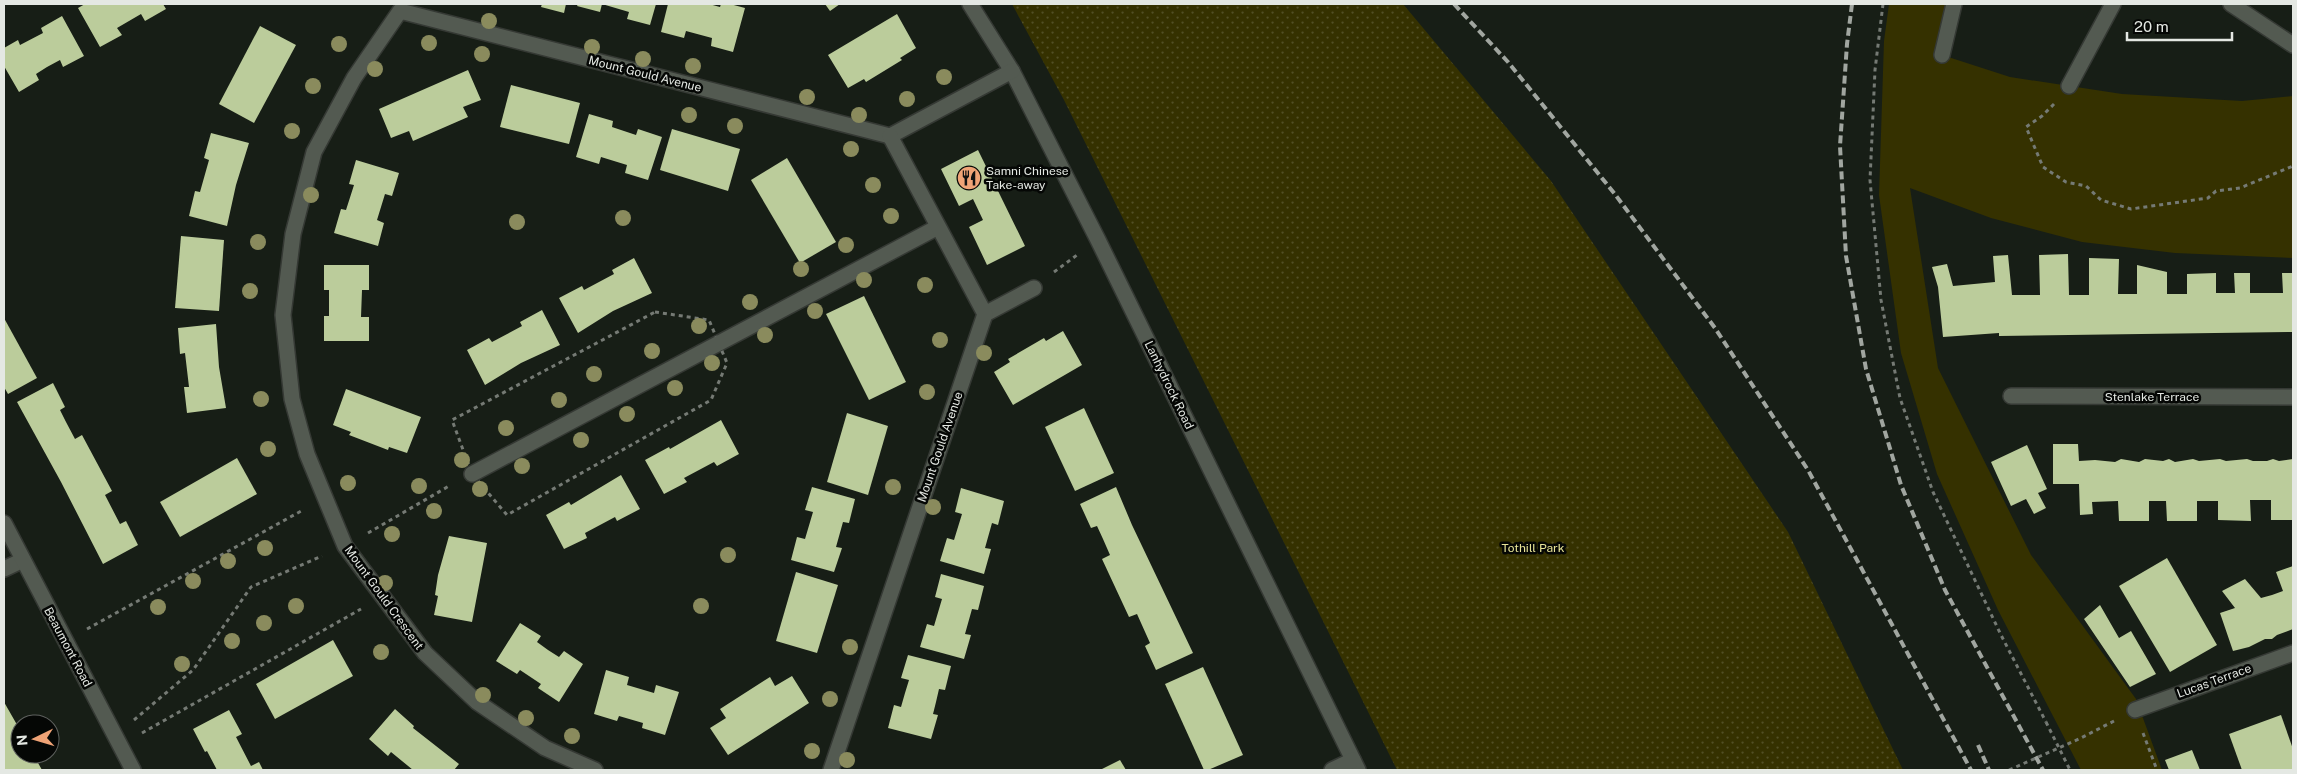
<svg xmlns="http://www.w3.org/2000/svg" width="2297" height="774" font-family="'Public Sans',sans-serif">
<defs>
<pattern id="park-dots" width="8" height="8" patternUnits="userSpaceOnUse" patternTransform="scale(1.25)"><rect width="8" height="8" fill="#353100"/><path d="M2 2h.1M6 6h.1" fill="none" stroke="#524f25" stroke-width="1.8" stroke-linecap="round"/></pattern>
</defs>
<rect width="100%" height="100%" fill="#171e16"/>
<path fill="#353100" d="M1889,4H1948L1942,55L2010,77L2122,94L2242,101L2293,96V258L2175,253L2082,242L1991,218L1910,188L1938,368L2031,555L2136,699L2162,770H2081L1998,610L1937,474L1901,353L1879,195L1884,41Z"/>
<path fill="url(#park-dots)" d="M1012,4H1403L1551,181L1788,532L1903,770H1397L1064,100Z"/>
<g fill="#bbcc9b">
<path d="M85,4H163L166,9L145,21L141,14L117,28L122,35L100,47L78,8Z"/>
<path d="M542,4H566L564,13L541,7Z"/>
<path d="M578,4H656L650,25L627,19L629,12L602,4L600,12L577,6Z"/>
<path d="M668,4H709L720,7L721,4H730L745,8L733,52L711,46L712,38L686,31L684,38L661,32Z"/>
<path d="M825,4H840L830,11Z"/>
<path d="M897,14L916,48L900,58L902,60L866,82L864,79L848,88L828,55Z"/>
<path d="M62,16L84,56L63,67L60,60L47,67L36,74L39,80L19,92L4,66V48L18,40L20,45L43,33L41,28Z"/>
<path d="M260,26L296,45L254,123L219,104Z"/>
<path d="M468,70L481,100L463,107L468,117L413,141L409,131L391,138L379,109Z"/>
<path d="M511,85L580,103L569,144L500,127Z"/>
<path d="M589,114L613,121L612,127L636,135L638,129L662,137L648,180L625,173L627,165L601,157L599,164L576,157Z"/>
<path d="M672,129L740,149L728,191L660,170Z"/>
<path d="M211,133L249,143L236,185L227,226L189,216L195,191L200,192L209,160L204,158Z"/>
<path d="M978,150L1025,246L987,265L969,227L983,220L973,199L959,206L941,169Z"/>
<path d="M787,158L836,242L800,263L751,180Z"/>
<path d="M356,160L399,173L392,196L385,194L377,220L384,223L378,246L334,233L341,209L346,210L354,185L349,184Z"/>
<path d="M181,236L224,240L219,311L175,308Z"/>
<path d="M2068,254L2069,295H2089V258L2119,259L2118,294H2137V265L2167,272V294H2187V274L2216,273V293H2235L2234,273H2250V293H2283L2282,273H2293V332L1999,336V333L1943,337L1938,287L1932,267L1947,264L1953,286L1995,282L1993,256L2008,255L2012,295H2040L2039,255Z"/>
<path d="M634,258L652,293L613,311L578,333L559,298L582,286L584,290L614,274L612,270Z"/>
<path d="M324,265H369V290H362L361,317H369V341H324V316H329V290H324Z"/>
<path d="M864,296L906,382L869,400L826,314Z"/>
<path d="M542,310L560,345L521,363L485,385L467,350L489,338L492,342L522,326L520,322Z"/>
<path d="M4,318L37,378L8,394L4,387Z"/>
<path d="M216,324L219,367L226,408L187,413L184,387H189L185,353L180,354L178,328Z"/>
<path d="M1063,331L1082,365L1013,405L994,372L1010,362L1008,359L1044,338L1046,341Z"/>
<path d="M53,383L65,407L60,410L66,422L75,439L82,435L112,491L105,495L120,524L126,521L138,545L103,564L61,482L17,402Z"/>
<path d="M346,389L421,417L407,453L389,447L388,450L349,435L351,432L333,425Z"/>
<path d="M1084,408L1114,473L1075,491L1045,427Z"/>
<path d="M847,413L888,426L868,495L827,482Z"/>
<path d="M721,420L739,454L717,466L714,462L684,478L687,482L664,494L645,460L669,447L670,449Z"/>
<path d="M2053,444H2078L2079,461L2095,460L2115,462L2121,459L2139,462L2145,459L2163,461L2169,459L2175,462L2193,459L2199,461L2220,459L2226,461L2247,459L2253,461H2267L2273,459L2279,461L2293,459V520H2271V500H2250L2251,521L2218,520V501H2197V521H2167L2166,501H2149V521H2119L2118,501L2092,502L2093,514L2080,515L2079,484H2053Z"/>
<path d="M2027,445L2047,489L2038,493L2046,508L2034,514L2026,499L2011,506L1991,462Z"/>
<path d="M237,458L257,494L180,537L160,502Z"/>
<path d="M621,475L640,509L617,521L615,517L585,533L587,538L564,549L546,515L569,502L571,505Z"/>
<path d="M812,487L855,499L849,523L843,522L836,547L842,548L834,572L791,560L797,537L805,539L813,512L805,510Z"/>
<path d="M1116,487L1132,525L1193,653L1156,670L1145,646L1150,643L1137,614L1129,617L1102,559L1110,555L1103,539L1097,526L1091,528L1080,504Z"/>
<path d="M961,488L1004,501L998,525L992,523L985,548L991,549L984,574L940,561L947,538L954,540L962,514L955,512Z"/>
<path d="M449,536L487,543L472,622L434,615L438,596L435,595L438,575Z"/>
<path d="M2167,558L2217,645L2170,672L2119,586Z"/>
<path d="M2293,566V629L2277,635L2272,639H2265L2249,647L2233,651L2220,613L2235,608L2222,591L2245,579L2261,598L2272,595L2283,591L2276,572Z"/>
<path d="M796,572L838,585L817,653L776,641Z"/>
<path d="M941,574L984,586L978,610L972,609L965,634L971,635L964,659L920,647L927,624L934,626L942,599L935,597Z"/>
<path d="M2100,605L2119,638L2131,631L2156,674L2130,687L2084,619Z"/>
<path d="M520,623L541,636L537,642L548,650L559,657L564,651L583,664L559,702L538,688L541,684L520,670L517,674L496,661Z"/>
<path d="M333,640L353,676L275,719L256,684Z"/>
<path d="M908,655L951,666L945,690L939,689L936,702L933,714L938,715L931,739L888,728L894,705L901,707L905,693L909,680L901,678Z"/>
<path d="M1203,667L1243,755L1208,770H1204L1165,684Z"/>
<path d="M606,670L629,677L627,685L654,693L656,685L679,692L665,735L642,728L643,723L619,716L617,721L594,714Z"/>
<path d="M792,676L809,703L728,755L710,728L726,718L720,709L770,677L775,686Z"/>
<path d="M4,702L20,730V754H33L42,770H4Z"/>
<path d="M395,709L414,726L413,728L459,764L454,770H413L391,752L388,756L369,739Z"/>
<path d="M229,710L242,734L236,737L251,766L259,762L263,770H217L207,751L205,752L193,729Z"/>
<path d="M2281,715L2293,749V770H2242L2229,734Z"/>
<path d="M2192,750L2200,770H2169L2165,760Z"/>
<path d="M1120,760L1126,770H1100Z"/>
</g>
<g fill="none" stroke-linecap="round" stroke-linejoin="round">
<g stroke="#353934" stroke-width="18">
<g id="lane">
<path d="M2231,4L2293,45"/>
<path d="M1942,55L1954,4"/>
<path d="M2069,86L2113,4"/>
<path d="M4,569L23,560"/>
</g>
</g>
<g stroke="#353934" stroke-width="18">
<g id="street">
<path d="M970,4L1012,71L1098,240L1358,770"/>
<path d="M985,314L1034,288"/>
<path d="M2011,396L2293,397"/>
<path d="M472,474L938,227"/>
<path d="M4,523L133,770"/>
<path d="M2135,710L2293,653"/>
<path d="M595,770L545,748L477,702L425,653L345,546L307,454L292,399L283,315L293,234L314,152L354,78L400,11L890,136L1012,71"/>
<path d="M831,770L985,314L890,136"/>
<path d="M1332,770L1353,760"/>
</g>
</g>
<g stroke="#757a74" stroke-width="3" stroke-dasharray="4 4" stroke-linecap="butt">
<path d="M1883,4L1875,70L1870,180L1881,300L1900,398L1933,492L2001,635L2046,722"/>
<path d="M2054,104L2042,116L2026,127L2043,167L2066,182L2086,186L2101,200L2131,209L2208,198L2216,191L2240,188L2293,166"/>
<path d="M1054,272L1077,255"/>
<path d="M655,312L709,320L727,363L711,400L507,515L472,474L452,420Z"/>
<path d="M368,533L449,486"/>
<path d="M87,629L303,510"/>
<path d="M134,720L193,670L251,587L322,556"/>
<path d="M142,733L361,609"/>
<path d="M2143,733L2157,770"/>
<path d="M2009,770L2081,738L2114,721"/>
</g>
<use href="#lane" stroke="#535a51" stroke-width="15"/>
<use href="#street" stroke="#535a51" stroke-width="15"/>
<g stroke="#a1a6a0" stroke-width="4" stroke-dasharray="8 4" stroke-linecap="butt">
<path d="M1454,4L1508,62L1614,193L1715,328L1808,470L1971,770"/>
<path d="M1852,4L1847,44L1840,146L1846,256L1866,369L1901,485L1945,590L2043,770"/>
<path d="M1978,745L1989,770"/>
</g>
<path stroke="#757a74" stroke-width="3" stroke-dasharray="4 4" stroke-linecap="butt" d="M2046,722L2070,770"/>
</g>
<g fill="#8a8b5d">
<circle cx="489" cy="21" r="8"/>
<circle cx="429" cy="43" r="8"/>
<circle cx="339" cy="44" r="8"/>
<circle cx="592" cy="47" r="8"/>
<circle cx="482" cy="54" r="8"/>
<circle cx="643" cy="59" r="8"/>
<circle cx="693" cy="66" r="8"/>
<circle cx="375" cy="69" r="8"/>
<circle cx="944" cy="77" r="8"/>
<circle cx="313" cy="86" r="8"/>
<circle cx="807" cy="97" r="8"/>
<circle cx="907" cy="99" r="8"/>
<circle cx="689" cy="115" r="8"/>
<circle cx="859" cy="115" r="8"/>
<circle cx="735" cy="126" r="8"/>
<circle cx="292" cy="131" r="8"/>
<circle cx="851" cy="149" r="8"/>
<circle cx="873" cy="185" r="8"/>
<circle cx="311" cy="195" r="8"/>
<circle cx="891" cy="216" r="8"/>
<circle cx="623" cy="218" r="8"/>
<circle cx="517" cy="222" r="8"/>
<circle cx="258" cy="242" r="8"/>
<circle cx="846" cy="245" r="8"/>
<circle cx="801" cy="269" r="8"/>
<circle cx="864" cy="280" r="8"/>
<circle cx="925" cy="285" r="8"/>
<circle cx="250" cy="291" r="8"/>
<circle cx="750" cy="302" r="8"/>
<circle cx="815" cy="311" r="8"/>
<circle cx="699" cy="326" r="8"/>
<circle cx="765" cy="335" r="8"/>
<circle cx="940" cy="340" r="8"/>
<circle cx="652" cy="351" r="8"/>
<circle cx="984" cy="353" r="8"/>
<circle cx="712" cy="363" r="8"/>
<circle cx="594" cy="374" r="8"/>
<circle cx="675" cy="388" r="8"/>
<circle cx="927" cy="392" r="8"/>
<circle cx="261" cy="399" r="8"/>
<circle cx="559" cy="400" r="8"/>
<circle cx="627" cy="414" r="8"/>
<circle cx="506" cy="428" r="8"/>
<circle cx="581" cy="440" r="8"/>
<circle cx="268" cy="449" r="8"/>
<circle cx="462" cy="460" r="8"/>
<circle cx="522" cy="466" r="8"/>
<circle cx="348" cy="483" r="8"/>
<circle cx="419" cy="486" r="8"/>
<circle cx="893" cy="487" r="8"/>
<circle cx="480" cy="489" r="8"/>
<circle cx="933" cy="507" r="8"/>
<circle cx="434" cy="511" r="8"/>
<circle cx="392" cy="534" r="8"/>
<circle cx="265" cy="548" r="8"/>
<circle cx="728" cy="555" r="8"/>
<circle cx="228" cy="561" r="8"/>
<circle cx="193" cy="581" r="8"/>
<circle cx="385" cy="583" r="8"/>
<circle cx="296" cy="606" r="8"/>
<circle cx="701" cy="606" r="8"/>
<circle cx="158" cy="607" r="8"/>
<circle cx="264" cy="623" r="8"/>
<circle cx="232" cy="641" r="8"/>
<circle cx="850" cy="647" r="8"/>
<circle cx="381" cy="652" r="8"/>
<circle cx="182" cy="664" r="8"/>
<circle cx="483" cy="695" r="8"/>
<circle cx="830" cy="699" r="8"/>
<circle cx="526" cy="718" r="8"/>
<circle cx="572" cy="736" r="8"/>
<circle cx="812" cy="751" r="8"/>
<circle cx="847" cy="760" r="8"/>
</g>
<defs>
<g id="restaurant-disc" transform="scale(1.25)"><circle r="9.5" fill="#efa376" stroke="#050705"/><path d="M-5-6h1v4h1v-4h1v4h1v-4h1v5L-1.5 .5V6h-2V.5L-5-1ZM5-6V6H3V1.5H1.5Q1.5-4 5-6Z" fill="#111"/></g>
</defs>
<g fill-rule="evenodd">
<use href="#restaurant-disc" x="969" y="178"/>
</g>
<g text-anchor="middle" stroke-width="5" stroke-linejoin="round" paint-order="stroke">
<g font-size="12" fill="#e4e8e3" stroke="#050705">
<text transform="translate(645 74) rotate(14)" y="4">Mount Gould Avenue</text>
<text transform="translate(1169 385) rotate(64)" y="4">Lanhydrock Road</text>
<text x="2152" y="401">Stenlake Terrace</text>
<text transform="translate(940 447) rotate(-71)" y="4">Mount Gould Avenue</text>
<text transform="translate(384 598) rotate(54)" y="4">Mount Gould Crescent</text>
<text transform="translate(68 647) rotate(62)" y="4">Beaumont Road</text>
<text transform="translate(2214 681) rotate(-20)" y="4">Lucas Terrace</text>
</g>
<g font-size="12" fill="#e4e8e3" stroke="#050705" text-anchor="start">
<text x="986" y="175">Samni Chinese<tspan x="986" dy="14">Take-away</tspan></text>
</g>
<g font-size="12" fill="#e8e497" stroke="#050705">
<text x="1533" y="552">Tothill Park</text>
</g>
</g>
<rect width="2297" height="774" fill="none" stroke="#e4e8e3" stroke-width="10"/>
<g transform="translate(35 739) rotate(265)"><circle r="24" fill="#050705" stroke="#5e615e"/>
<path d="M0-4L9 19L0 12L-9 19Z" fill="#efa376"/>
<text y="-8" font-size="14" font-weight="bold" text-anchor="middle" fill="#e4e8e3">N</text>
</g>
<path d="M2127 32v8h105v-8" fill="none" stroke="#e4e8e3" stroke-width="2.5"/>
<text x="2134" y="32" font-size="15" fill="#e4e8e3" stroke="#050705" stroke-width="4" paint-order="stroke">20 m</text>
</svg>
